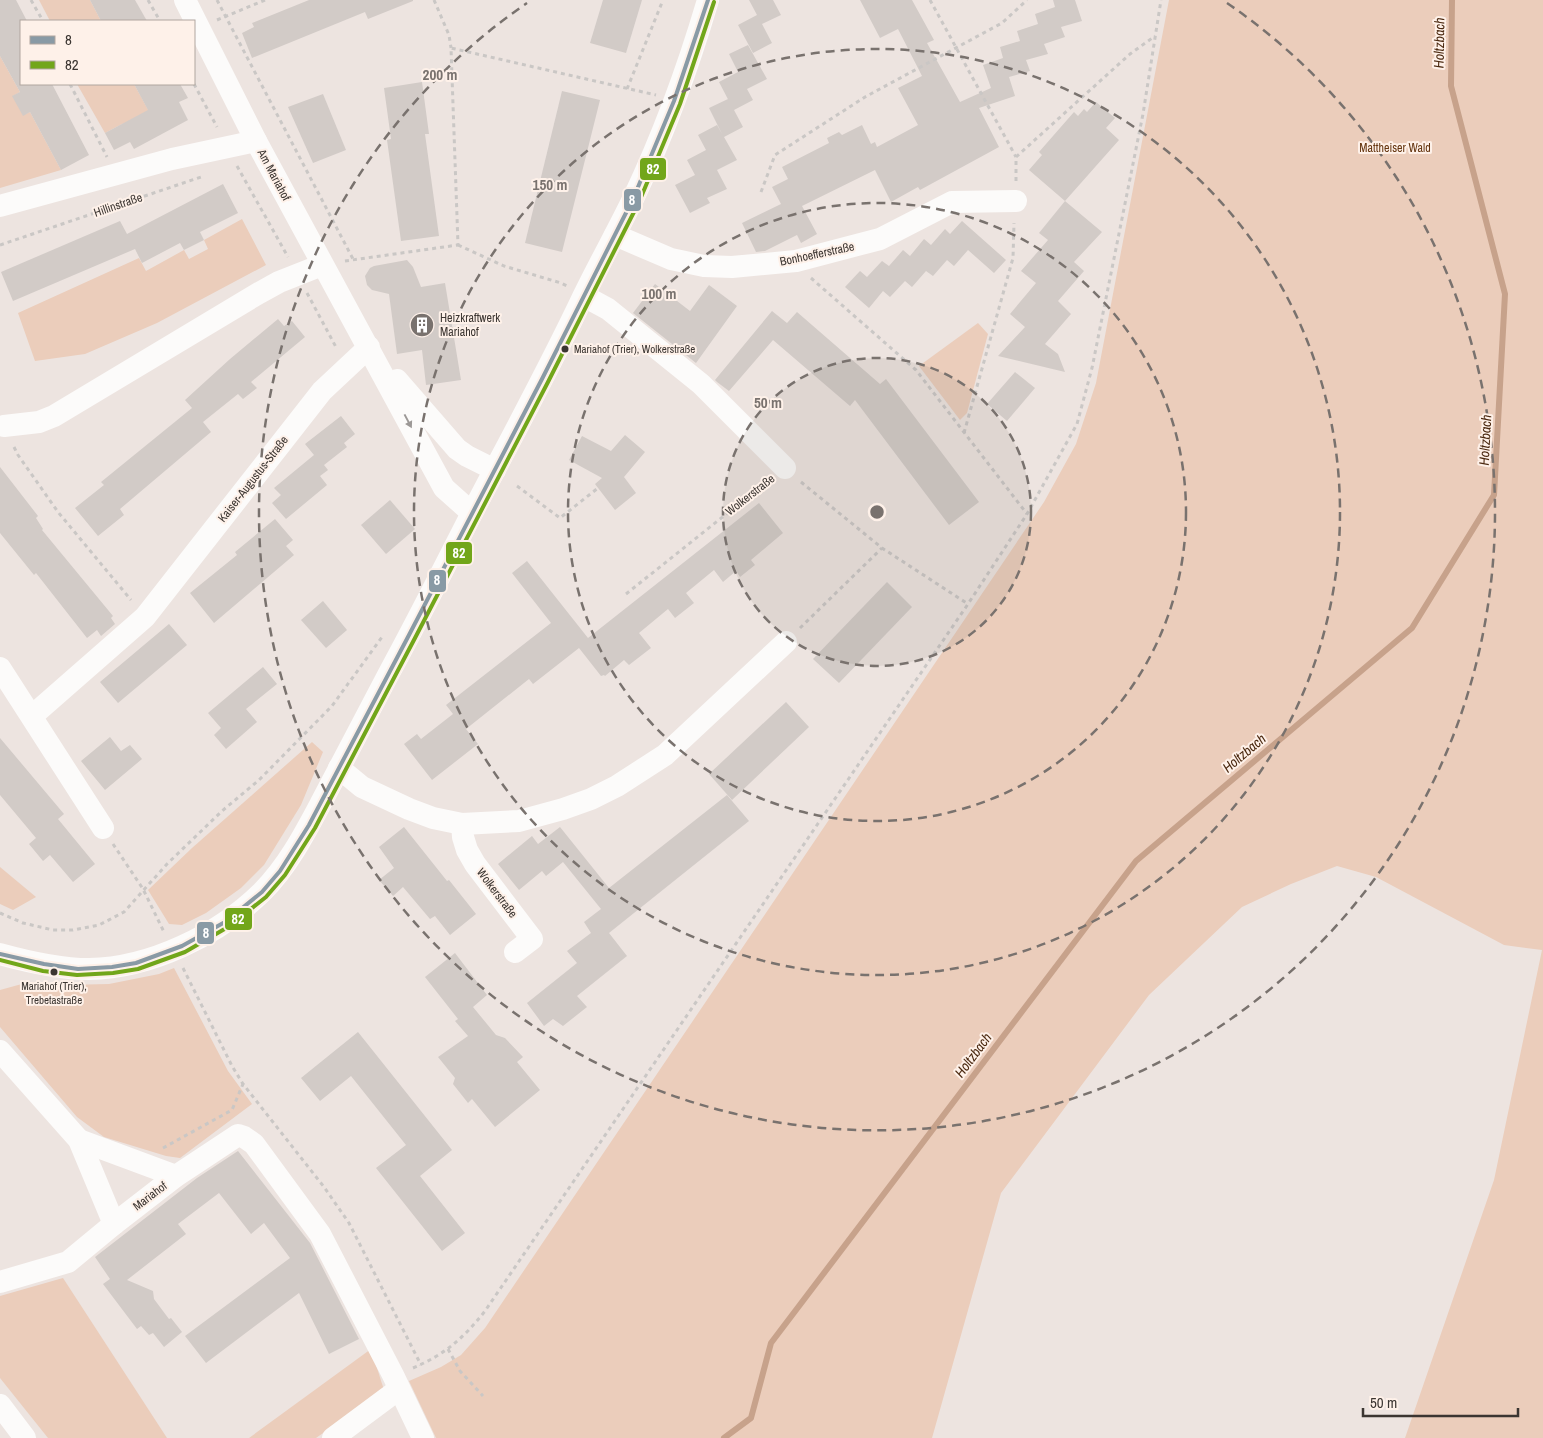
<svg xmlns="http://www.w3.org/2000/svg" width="1543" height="1438" font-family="'Archivo Narrow',sans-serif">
<rect width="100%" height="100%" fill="#ede4e0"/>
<g fill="#ebcdbb">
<path d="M39,0H90L101,21H50Z"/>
<path d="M1169,0H1543V1438H1405L1494,1180L1542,950L1504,945L1376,877L1337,866L1291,884L1242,907L1149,995L1001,1193L932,1438H436L409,1381L441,1367L461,1355L485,1328L1044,502L1076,444L1096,383Z"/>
<path d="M0,56L20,92L13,96L23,115L30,112L61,170L0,188Z"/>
<path d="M77,84H134L152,117L122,124L105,133Z"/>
<path d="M242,219L266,265L157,323L85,354L35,361L18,313L139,258L146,271L184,250L189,259L208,249L204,240Z"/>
<path d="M978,323L988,334L967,413L960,420L919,366Z"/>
<path d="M312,742L323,752L301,805L264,865L241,888L206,913L182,925L169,924L148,890L192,848Z"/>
<path d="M0,867L36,897L13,910L0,904Z"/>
<path d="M174,968L228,1071L252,1104L180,1158L166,1156L104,1137L77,1117L0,1027V990L29,982L64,985L109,984L159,974Z"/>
<path d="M63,1278L167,1438H48L0,1378V1296Z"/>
<path d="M371,1349L384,1390L316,1438H249Z"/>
</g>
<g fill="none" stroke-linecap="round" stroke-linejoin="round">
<path stroke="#c7a28b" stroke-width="6" d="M724,1438L751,1418L771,1343L1136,861L1412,628L1494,495L1505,294L1451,86L1452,0"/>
</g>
<g fill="#d2cbc7">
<path d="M0,0H16L27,21H21V84H52L89,155L61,170L30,112L23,116L12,96L20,92L0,56Z"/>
<path d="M90,0H135L147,21H101Z"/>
<path d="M309,0H413V1L368,19L365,12L252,58L242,33L254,27L252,23Z"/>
<path d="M603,0H642L626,53L590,43Z"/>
<path d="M749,0H773L781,15L762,24L772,43L753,53L738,25L757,15Z"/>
<path d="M860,0H912L934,40L927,43L960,102L991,88L983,65L1003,58L1000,47L1020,41L1017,31L1038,24L1035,14L1055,7L1053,0H1075L1082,21L1061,27L1065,37L1044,44L1048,54L1026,60L1030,71L1009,77L1015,96L979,108L999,147L920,190L918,187L891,202L875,170L802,206L817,234L801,243L797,235L765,251L756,252L742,223L781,204L772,187L788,179L782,167L829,143L827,138L839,132L842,135L862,125L871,144L875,142L877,147L918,125L898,88L922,76L898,29L880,38Z"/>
<path d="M748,45L767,79L747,89L753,100L734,110L743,127L724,137L737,160L717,170L727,189L707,198L710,203L690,213L675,185L695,175L687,160L706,150L698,135L717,125L722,134L709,108L728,99L732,107L719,82L738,72L729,54Z"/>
<path d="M422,82L429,134H425L439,236L401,241L387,140L391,139L384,88Z"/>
<path d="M134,84H180L188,98L179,102L188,120L134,149L130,142L114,150L105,133L148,110Z"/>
<path d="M562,91L600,100L562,252L525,243Z"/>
<path d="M323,94L346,150L313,163L288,107Z"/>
<path d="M1096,102L1115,118L1106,128L1119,140L1065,201L1029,170L1042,155L1039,152L1074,112L1078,116L1084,109L1087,112Z"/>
<path d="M223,184L238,213L200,232L204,240L184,250L180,243L142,263L135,249L13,301L1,272L120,221L127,234Z"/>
<path d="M1065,201L1102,232L1074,262L1084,271L1058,301L1071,314L1045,344L1058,354L1065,372L998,356L1025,327L1010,314L1036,283L1021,271L1048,240L1039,233Z"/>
<path d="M962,221L1006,260L994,273L968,250L954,266L947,260L933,276L926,271L912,287L905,281L890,297L883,291L869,308L845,287L860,271L867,277L882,261L889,266L903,250L910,256L924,239L931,245L945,229L950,234Z"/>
<path d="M407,260L413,267L421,287L445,283L461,380L426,385L422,350L397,354L389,294L372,290L367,285L365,276L370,268L374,266Z"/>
<path d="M655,284L690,311L709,285L737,306L696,363L633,313Z"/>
<path d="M772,311L787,323L797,312L880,384L886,379L979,502L949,525L855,400L850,406L773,340L729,391L717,382L715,380Z"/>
<path d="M278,319L284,326L292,321L305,337L251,382L257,388L243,399L238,394L203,422L211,432L120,509L124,515L98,536L75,508L104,485L101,482L192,408L185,400L230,359Z"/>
<path d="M1015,372L1035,388L1007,421L987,404Z"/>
<path d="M341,416L355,434L344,443L347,447L324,465L328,470L320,476L327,485L286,519L272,503L281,495L274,488L314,455L305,444Z"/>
<path d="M625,435L645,452L624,477L636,493L615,510L595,484L602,478L569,460L582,436L611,451Z"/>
<path d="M0,467L38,516L36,518L43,529L42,530L113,616L111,618L115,624L101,636L97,630L87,638L36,573L34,575L0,533Z"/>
<path d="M390,500L415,529L386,554L361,525Z"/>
<path d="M759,503L783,533L751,560L755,565L740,577L736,571L723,582L714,570L686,593L694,603L675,618L668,609L639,633L651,648L629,665L624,660L605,676L604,675L601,676L579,648L533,684L529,679L466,729L478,744L432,780L404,744L417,734L421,739L453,714L446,705L551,623L512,573L527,561L588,638Z"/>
<path d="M275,519L293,540L286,546L294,555L214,623L190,593L237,555L235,552Z"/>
<path d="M887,582L912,607L839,683L813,659Z"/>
<path d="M323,601L347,630L326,648L301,620Z"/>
<path d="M169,624L187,645L118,703L100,682Z"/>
<path d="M263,667L277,684L246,709L257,722L226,749L214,735L221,728L208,713Z"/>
<path d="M786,702L809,727L732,800L709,774Z"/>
<path d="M110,737L121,751L130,745L142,759L105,790L81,761Z"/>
<path d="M0,738L64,814L58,819L95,864L73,882L50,855L43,861L29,844L36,838L0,795Z"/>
<path d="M727,795L749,821L609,933L627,956L577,996L587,1007L563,1026L553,1019L544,1026L527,1003L577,963L567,951L591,933L584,922L601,909L563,862L546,876L542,871L519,890L498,864L532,836L538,844L560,827L609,888Z"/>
<path d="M404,827L447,881L449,880L476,914L450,935L435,916L430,919L403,887L393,896L379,880L394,868L379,847Z"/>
<path d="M455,953L487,995L473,1007L496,1035L505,1038L523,1057L517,1062L540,1090L495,1127L472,1099L468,1103L453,1084L455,1078L438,1057L468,1036L455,1021L458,1019L425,977Z"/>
<path d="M358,1032L452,1150L420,1176L465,1233L442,1251L376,1168L406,1145L351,1076L320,1101L301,1078Z"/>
<path d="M238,1151L310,1243L359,1339L329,1354L299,1293L206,1363L185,1336L290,1258L264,1223L251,1234L219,1193L178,1224L186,1234L127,1280L153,1291L154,1299L169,1319L171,1318L182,1332L164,1347L153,1333L149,1335L141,1326L137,1329L103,1284L110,1279L95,1257L197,1178Z"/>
</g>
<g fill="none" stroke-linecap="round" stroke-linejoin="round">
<g stroke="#cac7c5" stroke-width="3" stroke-dasharray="4 4" stroke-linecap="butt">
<path d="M31,0L43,21"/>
<path d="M148,0L160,21"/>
<path d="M217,0L353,259"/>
<path d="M434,0L449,35L451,48"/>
<path d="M930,0L1016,157"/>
<path d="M217,20L265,0"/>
<path d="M70,84L107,157"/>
<path d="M194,84L217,127"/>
<path d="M627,89L663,0"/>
<path d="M237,166L288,257"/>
<path d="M1016,181V157L1130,54L1155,36"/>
<path d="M761,192L775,155L865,97L1002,23L1027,0"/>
<path d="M0,245L201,177"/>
<path d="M458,245L504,266L561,283L567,286"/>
<path d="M345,261L458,245L451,48L656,95"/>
<path d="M811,278L916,370L1027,514"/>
<path d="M307,293L337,349"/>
<path d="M964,433L1013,258L1014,223"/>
<path d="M14,447L18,455L58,512L131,600"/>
<path d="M801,482L882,548L968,604"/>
<path d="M517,486L560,518L598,488"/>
<path d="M626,594L769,480"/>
<path d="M800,628L882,548"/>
<path d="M113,844L143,889L164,932"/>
<path d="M0,913L23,923L53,930H73L99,925L124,912L167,864L222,811L259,780L332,706L382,637"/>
<path d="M183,968L232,1066L243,1084L324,1187L349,1223L421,1365"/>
<path d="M163,1148L232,1110L243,1084"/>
<path d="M448,1349L460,1371L483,1396"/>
<path d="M413,1368C444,1355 464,1338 485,1311L968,604L1027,514L1077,424L1092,368L1143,114L1161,0"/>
</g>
<g stroke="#fcfbfa" stroke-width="22">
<path d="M185,0L256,141L444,488L472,513"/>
<path d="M0,206L172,159L256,141"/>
<path d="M615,235L671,259L704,266L732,267L796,261L880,239L952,202L1016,201"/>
<path d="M584,296L608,309L701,384L785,468"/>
<path d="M397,380L457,449L467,456L495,470"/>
<path d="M4,426L39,422L54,416L259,293L279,282L322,265"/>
<path d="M0,668L103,828"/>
<path d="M32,716L145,617L322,391L369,347"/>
<path d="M339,768L362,787L409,809L433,818L462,824L519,821L563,809L591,799L617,786L665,755L786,642"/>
<path d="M462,824L463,837L467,850L475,864L532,939L515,952"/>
<path d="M0,954C29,962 59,969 89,969C151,968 218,935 262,892C288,866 305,833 322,801C344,759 366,717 388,675C417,622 444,568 471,515C509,442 548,371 583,297C599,264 617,232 633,199C663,136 688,68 708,0"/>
<path d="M0,1051L79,1140L114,1224"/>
<path d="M79,1140L176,1176"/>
<path d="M0,1282L68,1262L114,1224L176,1176L238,1135L244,1137L254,1144L320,1234L393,1375L423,1438"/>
<path d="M0,1405L25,1438"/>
<path d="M333,1438L399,1389"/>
</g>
<g stroke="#fef1e9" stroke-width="8">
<path id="bus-1" d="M0,954L44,964L78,969L112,967L136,963L182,946L225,922L262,892L280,871L309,825L409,635L542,379L633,199L674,101L708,0"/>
</g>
<g stroke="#fef1e9" stroke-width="8">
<path id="bus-2" d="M0,960L43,971L77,975L113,973L138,969L185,952L228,927L266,897L285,875L315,828L415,638L548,382L639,202L680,104L714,2"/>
</g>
<use href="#bus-1" stroke="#899aa5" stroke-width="4"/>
<use href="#bus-2" stroke="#72a61a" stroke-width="4"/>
</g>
<defs><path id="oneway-solid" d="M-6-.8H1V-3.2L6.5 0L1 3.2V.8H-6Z" transform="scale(1.25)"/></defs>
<use fill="#9c9896" href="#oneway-solid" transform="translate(408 421) rotate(62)"/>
<circle cx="877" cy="512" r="154" fill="#79726e" fill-opacity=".12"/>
<g fill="none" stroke="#79726e" stroke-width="2.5" stroke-dasharray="9 6">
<circle cx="877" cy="512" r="154"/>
<circle cx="877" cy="512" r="309"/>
<circle cx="877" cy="512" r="463"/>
<path d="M1227 3A618 618 0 1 1 527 3"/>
</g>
<defs>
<g id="building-disc" transform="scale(1.25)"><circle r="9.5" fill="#79726e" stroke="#fef1e9"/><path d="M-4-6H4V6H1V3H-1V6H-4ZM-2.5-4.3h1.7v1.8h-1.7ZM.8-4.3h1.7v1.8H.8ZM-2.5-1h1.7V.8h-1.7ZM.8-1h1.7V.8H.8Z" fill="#fff"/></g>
</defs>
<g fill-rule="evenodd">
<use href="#building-disc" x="422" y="325"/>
</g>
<g fill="#3b3531" stroke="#fef1e9" stroke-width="2">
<circle cx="565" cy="349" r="4.5"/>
<circle cx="54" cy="972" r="4.5"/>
</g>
<g text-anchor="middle" stroke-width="4" stroke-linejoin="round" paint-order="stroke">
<g font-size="11" fill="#3b3531" stroke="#fef1e9" text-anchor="start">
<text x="574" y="353">Mariahof (Trier), Wolkerstraße</text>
<text x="54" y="990" text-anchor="middle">Mariahof (Trier),<tspan x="54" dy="14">Trebetastraße</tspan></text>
</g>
<g font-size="12" fill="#64340e" stroke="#fef1e9">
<text x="1395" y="152">Mattheiser Wald</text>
</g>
<g font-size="12" fill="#3b3531" stroke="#fef1e9">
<text transform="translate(274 175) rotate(62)" y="4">Am Mariahof</text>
<text transform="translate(118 205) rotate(-19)" y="4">Hillinstraße</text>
<text transform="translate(817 254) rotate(-12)" y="4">Bonhoefferstraße</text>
<text transform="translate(253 479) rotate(-52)" y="4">Kaiser-Augustus-Straße</text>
<text transform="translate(750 495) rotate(-38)" y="4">Wolkerstraße</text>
<text transform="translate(497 893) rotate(53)" y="4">Wolkerstraße</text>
<text transform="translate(150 1196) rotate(-37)" y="4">Mariahof</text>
</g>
<g font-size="12" fill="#3b3531" stroke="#fef1e9" text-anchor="start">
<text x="440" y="322">Heizkraftwerk<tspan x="440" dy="14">Mariahof</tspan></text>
</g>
<g font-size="14" font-style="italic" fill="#4b2910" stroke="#fef1e9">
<text transform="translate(1439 43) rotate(-89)" y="5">Holtzbach</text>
<text transform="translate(1485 440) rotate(-87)" y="5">Holtzbach</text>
<text transform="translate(1244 753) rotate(-40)" y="5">Holtzbach</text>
<text transform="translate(973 1055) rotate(-53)" y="5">Holtzbach</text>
</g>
</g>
<circle cx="877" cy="512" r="8" fill="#79726e" stroke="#fef1e9" stroke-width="2.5"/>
<g font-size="15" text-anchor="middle" font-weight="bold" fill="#79726e" stroke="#fef1e9" stroke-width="4" stroke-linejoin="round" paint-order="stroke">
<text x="440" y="80">200 m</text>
<text x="550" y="190">150 m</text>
<text x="659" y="299">100 m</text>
<text x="768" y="408">50 m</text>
</g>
<g stroke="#fef1e9" stroke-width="2">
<rect x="639" y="157" width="28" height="24" rx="5" fill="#72a61a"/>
<rect x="623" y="188" width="19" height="24" rx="5" fill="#899aa5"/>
<rect x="445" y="541" width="28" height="24" rx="5" fill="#72a61a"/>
<rect x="428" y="569" width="19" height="24" rx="5" fill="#899aa5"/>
<rect x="224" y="907" width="29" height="24" rx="5" fill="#72a61a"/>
<rect x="196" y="921" width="19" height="24" rx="5" fill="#899aa5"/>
</g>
<g font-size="14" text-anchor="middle" font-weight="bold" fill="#fff">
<text x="653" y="174">82</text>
<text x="632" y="205">8</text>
<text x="459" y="558">82</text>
<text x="437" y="585">8</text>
<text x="238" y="924">82</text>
<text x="206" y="938">8</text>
</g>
<rect x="20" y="20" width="175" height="65" fill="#fef1e9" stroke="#b0a69f"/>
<rect x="30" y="36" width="25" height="8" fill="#899aa5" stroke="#b0a69f"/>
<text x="65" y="45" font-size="15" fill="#3b3531">8</text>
<rect x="30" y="61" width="25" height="8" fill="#72a61a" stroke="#b0a69f"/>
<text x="65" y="70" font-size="15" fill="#3b3531">82</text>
<path d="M1363 1408v8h155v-8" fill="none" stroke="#3b3531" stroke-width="2.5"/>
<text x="1370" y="1408" font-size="15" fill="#3b3531" stroke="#fef1e9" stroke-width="4" paint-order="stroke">50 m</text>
</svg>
